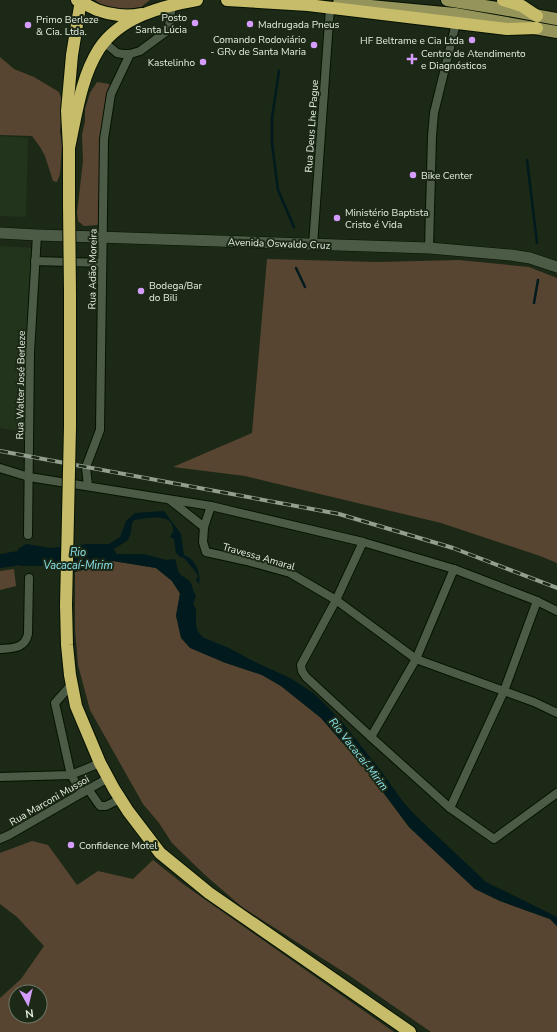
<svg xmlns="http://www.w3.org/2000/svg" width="557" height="1032" font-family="'Nunito Sans',sans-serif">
<rect width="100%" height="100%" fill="#1c2916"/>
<g fill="#22341b">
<path d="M0,136L28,138L26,217L0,216Z"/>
<path d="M0,246L33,248L26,432L0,428Z"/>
</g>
<g fill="#584531" fill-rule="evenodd">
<path d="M95,0H150L141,7L127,9H118L103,6Z"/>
<path d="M0,57L14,69L34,77L59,92L63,103L60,131L62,146L60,174L57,182L53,181L45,156L40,147L32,136L0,135Z"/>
<path d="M97,82L109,84L111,88L98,206L100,222L97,225L84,226L78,221L77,213L83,161L82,135L85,121V109L90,93Z"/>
<path d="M267,259L377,262L459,260L529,267L557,278V563L540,556L441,523L245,476L173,467L252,433Z"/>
<path d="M113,561L156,568L172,581L180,594L176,616L223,662L262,675L281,686L321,718L368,772L409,827L475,889L500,901L550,919L557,926V1032H431L350,976L242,907L205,875L172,843L159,823L143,804L90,710L78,665L75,629V572Z"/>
<path d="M14,569L16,586L0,590V571Z"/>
<path d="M32,841L48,845L77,885L98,871L133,879L153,860L183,884L394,1032H0V998L21,979L44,946L17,917L0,904V853ZM16,992H40V1016H16Z"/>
</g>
<path fill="#001a1e" d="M164,511L181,534L184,555C186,556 189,557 191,559C197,564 201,576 199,584L196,580L198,576C194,569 189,564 184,558L180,557L176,553L174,539L170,537L173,532C173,530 173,527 172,525C167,513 144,519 134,520L132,523L131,532L128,540L114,549L116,554H144L166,560L175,559C177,565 177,572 182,576C185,578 188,579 190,582C193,586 192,590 196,596L193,604L196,609V625L198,632L204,638L229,648L251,660L290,678L312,692L325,704L342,722L381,771L404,803L417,817L486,882L557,917V926L550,919L500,901L475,889L409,827L368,772L321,718L281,686L262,675L223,662L190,648L181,638L176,616L180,593L172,581L156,568L113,561L75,572L52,566H20L18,549L26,544L51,548L88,544H109L120,537L126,521L135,513Z"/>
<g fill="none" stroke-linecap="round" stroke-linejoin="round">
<g stroke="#001a1e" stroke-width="2.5">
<path d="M279,71L272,118V143L278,190L294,227"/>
<path d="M527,160L537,243"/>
<path d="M296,268L305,287"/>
<path d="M534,303L538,280"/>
</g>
<path stroke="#001a1e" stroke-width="14" d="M0,561L19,558H37"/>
<g stroke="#061202" stroke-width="10">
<g id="street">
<path d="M104,42L117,53L123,54H130L140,51L167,31L169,26L172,6"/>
<path d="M313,245L330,8"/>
<path d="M429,248L432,136L434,113L456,23"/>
<path d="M35,261L102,263"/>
<path d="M0,468L29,477L211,506L363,542L454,569L537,601L557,611"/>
<path d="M88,486L86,467L100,430L104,139L111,94L130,54"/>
<path d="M170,500L204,527"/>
<path d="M211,506L204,527L203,542L206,552L247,561L290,573L336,600L416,659L534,702L557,713"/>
<path d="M28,535L30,352L37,235"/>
<path d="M363,542L336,600L301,665L302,671L306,677L371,737L450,808L494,839L557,793"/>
<path d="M0,649C12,648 25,649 28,634L29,578"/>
<path d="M71,685L55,703L71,775L82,793"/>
<path d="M371,737L416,659L454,569"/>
<path d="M0,777L71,775L100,763"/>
<path d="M88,789L100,806H106L120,799"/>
<path d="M450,808L504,691L537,601"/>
<path d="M0,839L9,835L108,778"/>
</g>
</g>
<g stroke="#061202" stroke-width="12">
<path id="secondary" d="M0,233L37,235L429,248L511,255L530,258L557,267"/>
</g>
<g stroke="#061202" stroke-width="14">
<g id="primary">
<path d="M447,0L497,8L557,19"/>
<path d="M339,3L455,14L557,32"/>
</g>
</g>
<g stroke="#061202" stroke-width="14">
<g id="highway">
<path d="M77,0C84,3 90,7 97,10C110,15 127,17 141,14"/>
<path d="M227,0L308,5L507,29L537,28"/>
<path d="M503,0L522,6L537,16"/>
<path d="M69,148C76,116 81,77 99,49C120,17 162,6 197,0"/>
<path d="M69,205V148L67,111L72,55L81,0"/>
<path d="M70,292V427"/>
<path d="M66,605L67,645L70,675L76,706L100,763L114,789L128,811L160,853L209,893L410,1032"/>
</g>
</g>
<use href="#street" stroke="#4c5b46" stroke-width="8"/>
<use href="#secondary" stroke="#4c5b46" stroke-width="11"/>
<use href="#primary" stroke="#95955b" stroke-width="12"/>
<use href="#highway" stroke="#c6bc69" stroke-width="12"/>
<g stroke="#949f90" stroke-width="4">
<path id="rail" d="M0,451L339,514L453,548L557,588"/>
</g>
<use href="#rail" stroke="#1c2916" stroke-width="2.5" stroke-dasharray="8" stroke-linecap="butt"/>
<g stroke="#061202" stroke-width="14" stroke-linecap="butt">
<g id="highway-bridge">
<path d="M69,205L70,292"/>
<path d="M66,605L70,427"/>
</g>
</g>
<use href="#highway-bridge" stroke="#c6bc69" stroke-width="12"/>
</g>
<g fill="#d49cfc" stroke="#1c2916" stroke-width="1.5">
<circle cx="195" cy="23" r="4"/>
<circle cx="250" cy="24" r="4"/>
<circle cx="28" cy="25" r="4"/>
<circle cx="472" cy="40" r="4"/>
<circle cx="314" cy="45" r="4"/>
<path d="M410 53h4v4h4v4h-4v4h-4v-4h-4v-4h4z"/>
<circle cx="203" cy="62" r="4"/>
<circle cx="413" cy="175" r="4"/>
<circle cx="337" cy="218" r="4"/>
<circle cx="141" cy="291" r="4"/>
<circle cx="71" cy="845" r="4"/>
</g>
<g text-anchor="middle" stroke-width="4" stroke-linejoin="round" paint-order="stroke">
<g font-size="10" fill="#e5efe2" stroke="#1c2916" text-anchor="start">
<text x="187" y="21" text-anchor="end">Posto<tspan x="187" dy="12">Santa Lúcia</tspan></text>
<text x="36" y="23">Primo Berleze<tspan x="36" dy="12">&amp; Cia. Ltda.</tspan></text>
<text x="258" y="28">Madrugada Pneus</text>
<text x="306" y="43" text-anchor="end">Comando Rodoviário<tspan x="306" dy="12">- GRv de Santa Maria</tspan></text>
<text x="464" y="44" text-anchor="end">HF Beltrame e Cia Ltda</text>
<text x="421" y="57">Centro de Atendimento<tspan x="421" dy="12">e Diagnósticos</tspan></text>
<text x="195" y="66" text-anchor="end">Kastelinho</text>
<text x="421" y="179">Bike Center</text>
<text x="345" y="216">Ministério Baptista<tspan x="345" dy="12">Cristo é Vida</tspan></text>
<text x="149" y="289">Bodega/Bar<tspan x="149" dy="12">do Bili</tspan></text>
<text x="79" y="849">Confidence Motel</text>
</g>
<g font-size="10" fill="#e5efe2" stroke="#1c2916">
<text transform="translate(311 126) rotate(-86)" y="4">Rua Deus Lhe Pague</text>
<text transform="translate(279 243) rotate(2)" y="4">Avenida Oswaldo Cruz</text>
<text transform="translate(92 269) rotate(-89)" y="4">Rua Adão Moreira</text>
<text transform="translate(20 385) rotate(-89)" y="4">Rua Walter José Berleze</text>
<text transform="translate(259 556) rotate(16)" y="4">Travessa Amaral</text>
<text transform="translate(49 800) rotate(-30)" y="4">Rua Marconi Mussoi</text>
</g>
<g font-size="11" font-style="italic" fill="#89e4f0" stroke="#1c2916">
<text x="78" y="556">Rio<tspan x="78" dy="13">Vacacaí-Mirim</tspan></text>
<text transform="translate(359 754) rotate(52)" y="4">Rio Vacacaí-Mirim</text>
</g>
</g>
<g transform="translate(28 1004) rotate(172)"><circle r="19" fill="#1c2916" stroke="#6c7868"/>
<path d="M0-3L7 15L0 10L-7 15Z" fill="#d49cfc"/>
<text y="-6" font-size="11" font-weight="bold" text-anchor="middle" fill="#e5efe2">N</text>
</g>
</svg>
